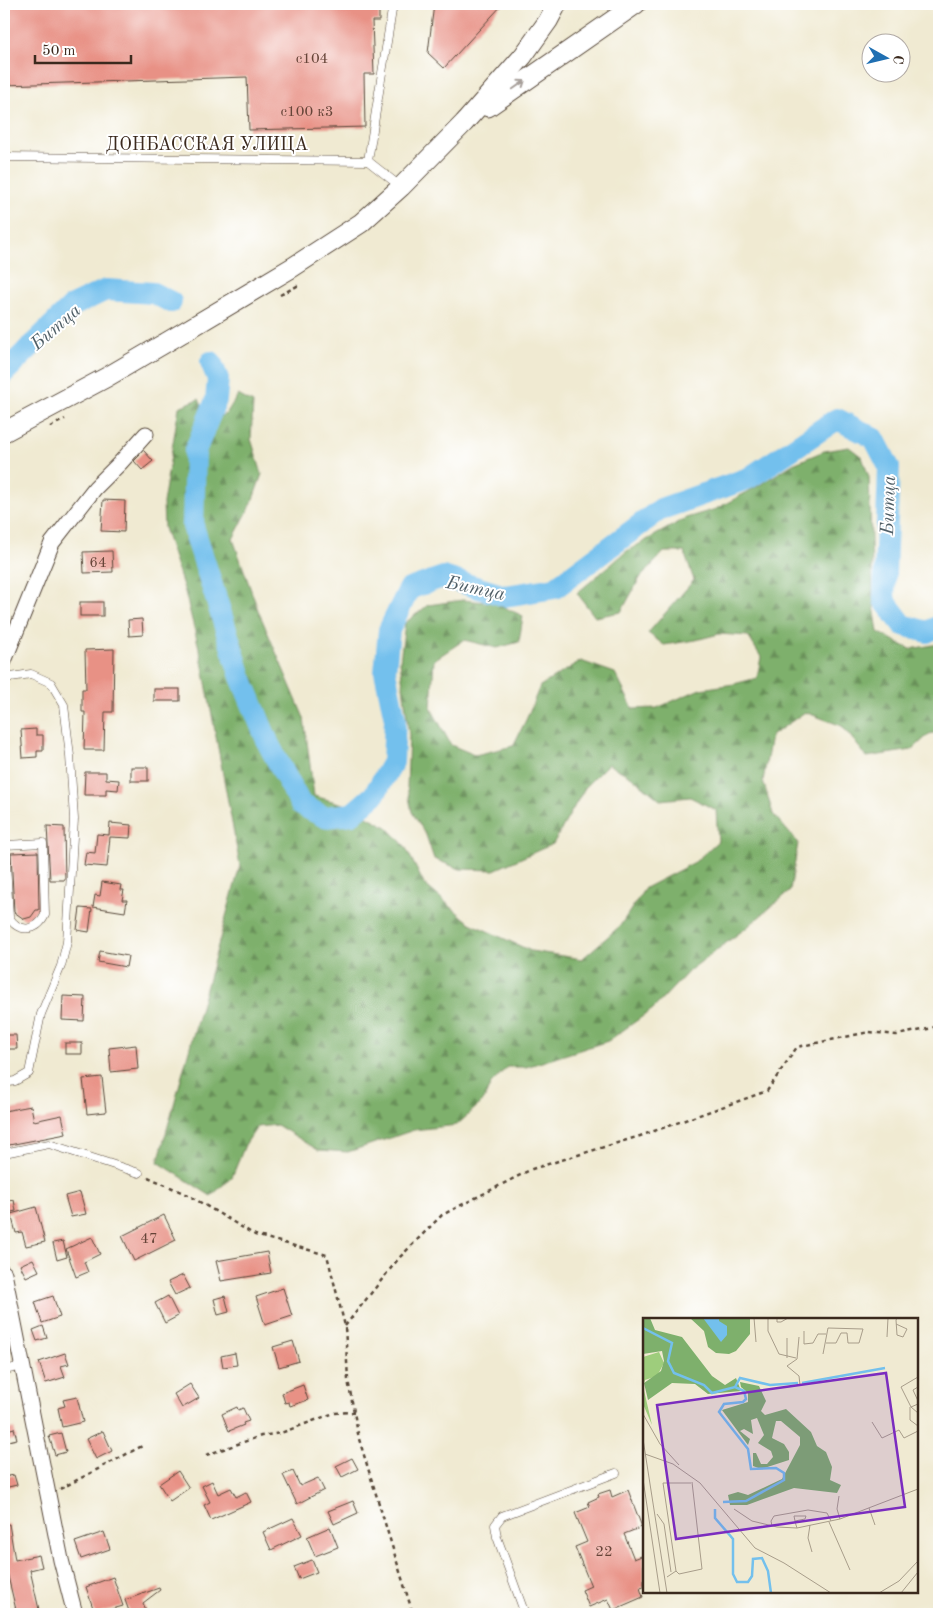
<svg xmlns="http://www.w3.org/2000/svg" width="943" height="1618" font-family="'Old Standard TT',serif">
<defs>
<pattern id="forest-firs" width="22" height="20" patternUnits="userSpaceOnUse" patternTransform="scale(1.25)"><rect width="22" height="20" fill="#7eb06c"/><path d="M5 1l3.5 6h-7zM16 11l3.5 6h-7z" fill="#688f58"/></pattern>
</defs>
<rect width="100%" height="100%" fill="#fff"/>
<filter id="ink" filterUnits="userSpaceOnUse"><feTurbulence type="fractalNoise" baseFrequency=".02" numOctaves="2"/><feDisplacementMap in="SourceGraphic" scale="10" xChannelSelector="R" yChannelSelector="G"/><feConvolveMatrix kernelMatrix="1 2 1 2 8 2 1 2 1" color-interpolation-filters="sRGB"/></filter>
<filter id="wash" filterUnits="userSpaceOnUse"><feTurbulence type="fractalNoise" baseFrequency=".0096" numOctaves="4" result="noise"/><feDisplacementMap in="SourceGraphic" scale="20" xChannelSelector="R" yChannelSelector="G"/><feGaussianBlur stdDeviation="1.12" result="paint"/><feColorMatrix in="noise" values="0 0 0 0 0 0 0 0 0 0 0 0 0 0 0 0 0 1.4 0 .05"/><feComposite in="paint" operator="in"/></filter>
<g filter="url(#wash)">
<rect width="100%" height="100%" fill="#f0ead2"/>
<path fill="url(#forest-firs)" stroke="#5c6d45" d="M238,395L253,403L251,439L262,474L251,505L233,539L258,610L304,718L314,796L347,805L387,827L405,846L424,884L470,923L531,951L582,959L620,926L645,888L695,862L718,841L716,810L690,797L660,800L632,777L608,764L586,786L553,844L494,870L460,869L434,859L426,835L412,812L407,787L409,735L400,661L405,623L428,605L463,600L495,603L523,616L519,642L497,648L464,640L434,660L431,708L451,745L475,755L513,746L526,720L540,686L581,661L615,673L633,709L657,708L700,689L734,684L757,678L761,657L748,636L719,634L696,640L664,645L648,633L694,580L684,552H664L640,578L621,612L595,617L577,593L627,551L686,518L716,509L758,486L793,464L824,451L849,447L862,457L869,477L873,599L878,632L910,649L939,644V732L929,734L912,750L867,757L842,726L805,712L771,736L763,781L773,814L798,843L790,891L746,928L690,970L653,1009L608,1041L526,1067H507L490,1085L484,1100L457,1125L414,1130L348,1152L318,1150L277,1125L257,1127L245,1145L232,1177L211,1196L158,1162L240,866L201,656L185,592L164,528L163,503L179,407L199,399L208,421L226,414Z"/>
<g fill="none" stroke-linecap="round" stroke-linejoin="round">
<g stroke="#73c0ed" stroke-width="22">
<path d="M211,362L218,379L216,400L195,451L193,526L241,677L269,745L301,805L325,817L352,814L374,795L393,762L395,719L385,672L389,630L409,589L443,577L505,596L555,588L661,509L749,478L837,419L874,438L889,467L884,600L903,625L927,632L939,626"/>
<path d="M4,373L72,306L106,290L153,293L171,302"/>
</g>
</g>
<g id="blocks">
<g fill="#e89185">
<path d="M4,4H379V21H372L374,74H364L365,127L249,130L247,77L4,85Z"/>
<path d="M434,4H503L444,68L428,53Z"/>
<path d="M144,451L153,461L142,470L134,461Z"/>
<path d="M103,500L125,501L124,532L101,531Z"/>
<path d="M112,551L113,572L84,573L83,552Z"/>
<rect x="80" y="602" width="23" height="14"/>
<path d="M142,619L143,635L129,636L128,620Z"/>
<path d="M114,649L113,712H105L104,750H84L85,712H82V689H86L85,650Z"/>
<rect x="154" y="689" width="26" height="12"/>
<path d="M36,729V735H43V751H37V757L23,758L21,730Z"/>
<rect x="131" y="767" width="17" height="14"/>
<path d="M85,772H106V779L119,780L118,790L106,789V795H84Z"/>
<path d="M110,823L131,825L130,838L110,837L107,867L84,865L86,852L95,853L97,834L109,835Z"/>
<path d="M47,826L64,827L65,880H50Z"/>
<path d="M38,852L39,910H36L31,917L24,919L14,912L11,853Z"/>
<path d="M102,882L121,885L120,890H124L122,900H127L125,912L93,907L95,895L100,896Z"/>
<path d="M80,908L92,909L89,932L77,930Z"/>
<path d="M100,951L128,956L126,967L98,962Z"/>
<path d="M63,996L85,997L84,1021L62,1020Z"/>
<path d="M4,1035H16L17,1049H4Z"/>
<rect x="65" y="1043" width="17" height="11"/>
<path d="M136,1045L138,1069L111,1072L109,1048Z"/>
<path d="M102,1077L106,1112L87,1114L83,1079Z"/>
<path d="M31,1106L34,1121L62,1115L66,1134L4,1146V1111Z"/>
<path d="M80,1192L86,1214L71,1217L65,1196Z"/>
<path d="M14,1200L16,1211L7,1213L4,1202Z"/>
<path d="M36,1207L45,1242L26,1246L22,1232L16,1233L11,1214Z"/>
<path d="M164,1215L176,1240L134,1261L122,1236Z"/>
<path d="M92,1237L100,1254L84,1262L88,1272L76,1277L66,1249Z"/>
<path d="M63,1241L67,1257L57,1260L53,1243Z"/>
<path d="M267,1252L271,1273L221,1281L216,1261Z"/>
<path d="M33,1259L39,1271L26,1277L20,1265Z"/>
<path d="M183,1275L190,1288L175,1295L168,1282Z"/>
<path d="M283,1288L292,1316L265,1325L256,1297Z"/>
<path d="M53,1296L60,1317L42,1323L35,1302Z"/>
<path d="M168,1296L178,1316L165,1323L155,1303Z"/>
<path d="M225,1296L229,1312L218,1315L214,1299Z"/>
<path d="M43,1326L47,1338L37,1341L33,1330Z"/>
<path d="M293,1341L299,1361L279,1367L273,1347Z"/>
<path d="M65,1353L69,1364L61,1366L65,1377L46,1383L39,1362Z"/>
<path d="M235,1353L237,1365L223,1367L221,1356Z"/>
<path d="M190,1384L199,1398L182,1408L174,1394Z"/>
<path d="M303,1385L308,1400L290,1406L289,1402L285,1403L282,1393Z"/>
<path d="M77,1397L83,1422L62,1427L58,1408L65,1406L63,1400Z"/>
<path d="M237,1407L238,1410L243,1408L249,1421L243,1423L244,1425L229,1431L222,1414Z"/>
<path d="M14,1428L17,1439L4,1442V1431Z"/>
<path d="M103,1431L112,1451L96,1459L86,1439Z"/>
<path d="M61,1433L66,1452L55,1455L49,1436Z"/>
<path d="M352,1458L358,1469L342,1477L336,1466Z"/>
<path d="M178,1471L189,1488L170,1501L159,1484Z"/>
<path d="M293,1471L300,1486L318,1478L324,1490L297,1504L283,1475Z"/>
<path d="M14,1475L17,1485L4,1488V1477Z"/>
<path d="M212,1481L218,1494L231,1488L236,1497L246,1492L251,1502L211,1520L204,1505L210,1502L202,1486Z"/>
<path d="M610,1490L612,1497L628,1490L642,1527L624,1534L634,1559L644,1555V1587L640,1588L643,1597L613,1610L608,1599L589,1607L582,1590L591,1586L575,1547L587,1542L575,1513L590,1507L588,1502L599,1497L598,1494Z"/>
<path d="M353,1501L358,1513L334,1524L328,1511Z"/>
<path d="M293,1518L302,1535L271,1550L263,1532Z"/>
<path d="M9,1524L15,1560L39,1555L42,1567L30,1570L40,1614H17L6,1568H4V1525Z"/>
<path d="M330,1527L338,1547L315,1556L307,1537Z"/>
<path d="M104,1532L110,1549L81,1559L75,1542Z"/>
<path d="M312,1560L317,1572L299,1579L294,1567Z"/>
<path d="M113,1577L123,1606L95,1614L86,1587Z"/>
<path d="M159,1588L160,1590L143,1603L146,1610L135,1614H130L125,1600Z"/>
</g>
</g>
</g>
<g filter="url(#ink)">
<use href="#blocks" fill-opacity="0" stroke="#564739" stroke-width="1"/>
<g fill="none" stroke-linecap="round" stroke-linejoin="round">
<g stroke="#564739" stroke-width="9">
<g id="service">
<path d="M4,157L368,161L401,187"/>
<path d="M368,161L393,4"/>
<path d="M4,678L31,674L51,683L64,705L70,756L74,819L67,942L61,966L41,1014L29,1073L15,1081L4,1083"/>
<path d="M4,845H5L43,843L45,915C37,932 18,933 9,917L5,845"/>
<path d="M4,1153L49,1144L139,1173"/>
<path d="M4,1370L23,1366"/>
<path d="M525,1614L497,1537L495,1525L502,1516L616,1473"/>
</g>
</g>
<g stroke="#564739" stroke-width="17">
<g id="minor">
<path d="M4,661L52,543L95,488L120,463L146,434"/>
<path d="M4,1273L61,1560L75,1614"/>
</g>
</g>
<g stroke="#564739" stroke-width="21">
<g id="tertiary">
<path d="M488,107L636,4"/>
<path d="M4,432L107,377L172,339L293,267L361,223L401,187L464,123L523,56L548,21L557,4"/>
</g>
</g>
<g stroke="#564739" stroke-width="2.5" stroke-dasharray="4 4" stroke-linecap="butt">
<path d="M280,295L301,284"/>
<path d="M50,427L65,419"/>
<path d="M4,450L9,448"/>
<path d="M148,1177L188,1195L255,1235L327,1255L345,1326L348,1380L359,1439L413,1614"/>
<path d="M345,1326L399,1258L442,1215L532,1169L640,1136L767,1091L797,1047L869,1032L897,1035L933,1028L939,1019"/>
<path d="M206,1455L261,1436L281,1433L334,1413L354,1412"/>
<path d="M60,1489L142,1446"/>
</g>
<use href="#service" stroke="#fff" stroke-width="8"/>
<use href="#minor" stroke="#fff" stroke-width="15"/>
<use href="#tertiary" stroke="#fff" stroke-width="19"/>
</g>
<defs><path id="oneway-shaft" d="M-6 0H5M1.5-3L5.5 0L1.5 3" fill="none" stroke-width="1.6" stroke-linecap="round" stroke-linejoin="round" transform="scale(1.25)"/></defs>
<use stroke="#a79f9a" href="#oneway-shaft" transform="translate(519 85) rotate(-35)"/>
</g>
<g text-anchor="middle" stroke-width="4" stroke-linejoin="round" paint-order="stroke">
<g font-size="15" fill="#664438">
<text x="312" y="63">с104</text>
<text x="307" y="116">с100 к3</text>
<text x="98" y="567">64</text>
<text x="149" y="1243">47</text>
<text x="604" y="1556">22</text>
</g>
<g font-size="18" fill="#3b2a1e" stroke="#fff">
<text x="207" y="150">ДОНБАССКАЯ УЛИЦА</text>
</g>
<g font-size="19" font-style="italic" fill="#4f5e66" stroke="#fff">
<text transform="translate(55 326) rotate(-41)" y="7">Битца</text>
<text transform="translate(887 505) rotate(-88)" y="7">Битца</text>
<text transform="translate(476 587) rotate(12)" y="7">Битца</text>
</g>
</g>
<g transform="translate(643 1318)">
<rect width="275" height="275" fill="#f0ead2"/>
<path d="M16,34L21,45L14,58L2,62L0,68L9,107L0,86V39Z" fill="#9ecd7c"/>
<path d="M0,0H7L12,12L39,19L69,58L82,67L93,60L98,73L65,76L52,66L29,65L5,82L1,65L18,53L21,43L19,33L0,36ZM47,0H107V16L93,33L86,36L73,35L65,29L61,13ZM97,64L116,68L123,83L118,93L122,97L143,91L168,114L174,128L183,134L189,149L187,162L198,167L194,175L151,170L104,187H87L85,177L95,174L105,177L139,161L157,127V119L138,103H133L129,120L141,126L146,134V142L118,151L110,148V135H113L118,146H124L130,139L128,133L115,125L121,117L114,100L108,102L110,116L101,111L97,113L107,121L105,127L79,92L105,84V75L98,69Z" fill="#7eb06c"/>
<path d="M60,0H76V3L84,8V17L78,24Z" fill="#73c0ed"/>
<path fill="none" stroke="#73c0ed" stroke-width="2.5" d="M0,10L29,25L25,43L31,55L61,67L69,75L92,69L101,73L103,81L100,84L81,86L76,94L105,131L108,151L133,150L141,155V162L103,183L80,184M159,65L242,50M92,69L97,60L127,67L155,65M72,191V200L90,221V256L94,264H105L109,258L110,241L119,240L125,253L128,275"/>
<path fill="none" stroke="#a89d8a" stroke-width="1" d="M111,0L113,24M125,0V13L136,36L153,40M134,0V4H138L145,0M253,6L264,11L260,19L254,17L253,2L254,0M161,13V26L170,25L175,16H183M244,19L245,0M180,36L185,10L220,11L216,25H205L204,15H198L193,25H183M144,40V20M148,68L157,67L156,58L144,48L154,41L156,19M275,69L270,72L275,83M275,86L268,89L275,95M267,89V102L275,108M268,89L258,69L275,59M0,96L17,126L36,147M229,104L239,120L256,112L261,120L275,113M0,121L24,275M2,136L30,146L57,165L112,230L141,245L188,275M0,161L17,275M196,178L194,191L197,201M226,190L232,207M91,191L109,203L134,209L154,210L197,201L275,171M14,196L21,206L28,254M152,203L162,201L163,198H151L152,203L153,207L154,210M186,204L207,252M167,207L165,220L169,234M129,208L128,203L131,198L165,192L184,195L188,203M33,253L36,256L59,251L49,164M24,259L33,253L20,165H48M236,275L256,263L275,243M258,275L275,254"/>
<path fill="#7b2cbf" fill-opacity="0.15" stroke="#7b2cbf" stroke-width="2.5" d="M243,55L262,189L33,221L14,87Z"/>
<rect width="275" height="275" fill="none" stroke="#3b2a1e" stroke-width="2.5"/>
</g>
<rect width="943" height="1618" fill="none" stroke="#fff" stroke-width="20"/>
<g transform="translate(886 58) rotate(98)"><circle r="24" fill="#ffffff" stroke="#b1aaa5"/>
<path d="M0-4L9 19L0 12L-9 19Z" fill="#1f6fb2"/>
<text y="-8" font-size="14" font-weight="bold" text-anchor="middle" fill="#3b2a1e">С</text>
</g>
<path d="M35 55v8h96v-8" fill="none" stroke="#3b2a1e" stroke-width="2.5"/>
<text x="42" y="55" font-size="15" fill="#3b2a1e" stroke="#ffffff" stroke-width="4" paint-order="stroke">50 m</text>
</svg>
